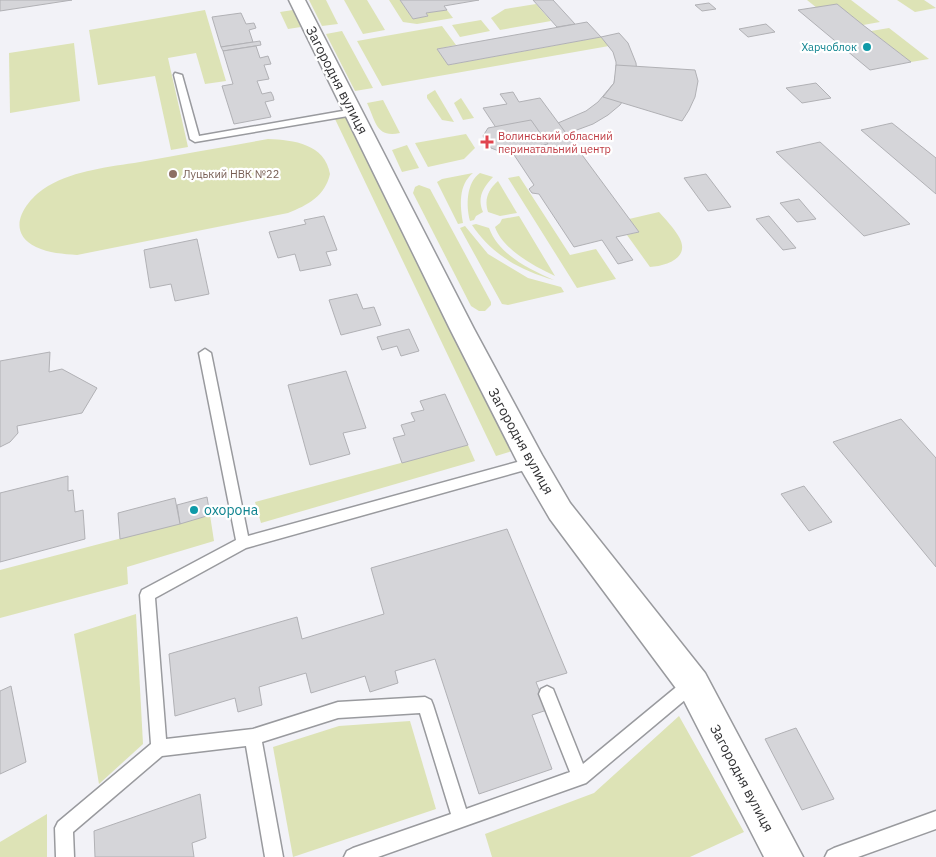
<svg xmlns="http://www.w3.org/2000/svg" width="936" height="857" font-family="'IBM Plex Sans',sans-serif">
<rect width="100%" height="100%" fill="#f2f2f7"/>
<g fill="#dde3b6">
<path d="M309,0H326L338,24L322,26Z"/>
<path d="M344,0H367L385,30L363,34Z"/>
<path d="M389,0H400L413,19L428,16L426,13L447,10L453,18L417,24L403,22Z"/>
<path d="M807,0H851L880,22L863,25L837,4L817,8Z"/>
<path d="M897,0H924L936,8L915,12Z"/>
<path d="M536,4L551,21L500,30L491,18L505,9Z"/>
<path d="M205,10L226,81L205,84L196,53L168,58L188,147L171,150L155,76L98,85L89,30Z"/>
<path d="M293,10L301,27L288,29L280,12Z"/>
<path d="M481,20L490,31L460,37L452,25Z"/>
<path d="M442,26L456,45L437,49L449,65L601,37L609,46L382,86L357,41Z"/>
<path d="M889,28L929,59L911,62L871,31Z"/>
<path d="M342,31L373,88L355,91L326,34Z"/>
<path d="M74,43L80,101L10,113L9,53Z"/>
<path d="M435,90L454,122L442,120L427,98V95Z"/>
<path d="M461,98L474,118L463,120L454,103Z"/>
<path d="M383,100L400,133C376,138 376,122 367,103Z"/>
<path d="M347,117L512,451L496,456L335,119Z"/>
<path d="M466,134L475,148L464,159L428,167L415,143Z"/>
<path d="M268,139C294,140 325,144 330,174C325,196 308,205 288,213L77,255C63,254 49,253 36,247C3,231 26,199 48,186C76,170 109,167 140,162C183,154 225,147 268,139Z"/>
<path d="M407,145L419,168L402,172L392,150Z"/>
<path d="M473,173C458,185 460,206 463,223L458,224L437,182L442,179Z"/>
<path d="M480,173L493,177C483,188 477,197 483,212L476,216L474,220L470,221C466,206 466,183 480,173Z"/>
<path d="M519,176L570,255L596,249L616,279L577,288L508,178Z"/>
<path d="M498,181L517,213L500,216L488,212C484,199 488,190 498,181Z"/>
<path d="M419,185L430,189L491,302V305L485,311H479L471,306L413,193L415,187Z"/>
<path d="M659,212C666,220 674,228 679,237C691,258 666,266 650,267L627,235L639,232L629,219Z"/>
<path d="M519,216L555,276C534,266 503,250 495,227L500,223L502,219Z"/>
<path d="M476,224L489,228C499,255 529,269 554,280C520,270 492,255 472,225Z"/>
<path d="M465,226L488,254L528,278L561,287L564,292L508,305L502,304L460,228Z"/>
<path d="M468,445L475,461L261,523L255,502Z"/>
<path d="M210,515L214,541L127,567L128,584L0,618V570Z"/>
<path d="M136,614L143,744L99,784L74,634Z"/>
<path d="M679,716L744,832L690,857H492L485,834L594,793Z"/>
<path d="M410,721L436,809L293,857L273,747L339,726Z"/>
<path d="M47,814V857H0V842Z"/>
</g>
<g fill="#d5d5d9" stroke="#b1b1b5">
<path d="M0,0H72L0,11Z"/>
<path d="M400,0H479L444,6L447,10L426,13L428,16L413,19Z"/>
<path d="M533,0H553L575,24L557,27Z"/>
<path d="M709,3L716,9L702,11L695,5Z"/>
<path d="M837,4L863,25L911,62L870,70L798,10Z"/>
<path d="M241,13L246,24L254,23L256,28L249,30L253,42L221,47L212,17Z"/>
<path d="M587,22L601,37L448,65L437,49Z"/>
<path d="M766,24L775,32L748,37L739,29Z"/>
<path d="M619,33L628,43L636,63L637,74L634,85L620,105L608,115L593,124L566,134L558,123L586,111L598,102L614,83L616,72V62L613,52L601,37Z"/>
<path d="M260,41L261,45L223,51L221,47Z"/>
<path d="M256,46L260,58L268,56L271,64L264,65L269,79L257,81L262,94L271,92L273,96L274,100L265,102L271,117L234,124L222,86L233,84L223,51Z"/>
<path d="M616,65L695,70L698,81L695,97L689,110L682,121L603,97L614,83Z"/>
<path d="M816,83L831,98L802,103L786,88Z"/>
<path d="M513,92L519,102L540,98L639,232L616,237L633,260L618,264L602,240L574,247L539,194L532,193L529,189L534,185L483,108L507,104L500,94Z"/>
<path d="M531,120L548,144L504,153L491,148L483,136L488,128Z"/>
<path d="M892,123L936,158V194L861,130Z"/>
<path d="M820,142L910,224L864,236L776,152Z"/>
<path d="M706,174L731,207L708,211L684,178Z"/>
<path d="M799,199L816,219L797,222L780,203Z"/>
<path d="M324,216L337,250L326,252L331,265L300,271L295,254L278,258L269,232L306,224L304,220Z"/>
<path d="M769,216L796,248L783,250L756,219Z"/>
<path d="M197,239L209,294L175,301L171,284L150,288L144,250Z"/>
<path d="M357,294L363,309L374,307L381,325L341,335L329,300Z"/>
<path d="M409,329L419,351L401,356L397,346L382,350L377,337Z"/>
<path d="M50,352L49,372L62,369L97,388L82,413L17,426L18,433L10,442L0,447V361Z"/>
<path d="M346,371L366,428L343,433L350,454L310,465L288,385Z"/>
<path d="M445,394L468,445L402,463L393,438L405,435L401,425L415,421L411,413L424,410L420,401Z"/>
<path d="M901,419L936,458V567L833,442Z"/>
<path d="M68,476V491L73,490L75,512L83,510L85,539L0,562V493Z"/>
<path d="M804,486L832,522L809,531L781,494Z"/>
<path d="M207,497L210,515L180,524L177,505Z"/>
<path d="M175,498L180,524L120,539L118,513Z"/>
<path d="M507,529L567,673L536,682L547,710L532,715L552,769L479,794L435,659L395,671L398,683L370,692L365,676L311,693L306,673L259,687L262,705L238,712L235,698L175,716L169,654L297,617L302,639L384,614L371,568Z"/>
<path d="M11,686L26,762L0,774V691Z"/>
<path d="M796,728L834,799L802,810L765,739Z"/>
<path d="M200,794L206,838L192,843L194,857H95L94,831Z"/>
</g>
<g fill="none" stroke-linecap="round" stroke-linejoin="round">
<g stroke="#999a9e" stroke-width="3">
<g id="lane">
<path d="M175,73L182,75L199,136L354,109L358,112L354,115L195,142L190,139L174,75Z"/>
<path d="M205,349L211,353L248,536L532,458L537,459L538,463L537,467L532,468L246,548L155,598L166,739L253,729L338,702L425,697L431,700L433,705L466,809L570,772L539,694L541,689L547,686L553,689L583,764L686,679L692,676L698,679L700,684L698,689L586,783L378,857H344L347,851L353,848L451,814L420,713L338,718L262,742L283,857H265L246,746L162,756L73,832L74,857H56L55,828L58,822L151,744L140,595L142,590L236,540L199,353Z"/>
<path d="M936,811V829L858,857H825L828,851L834,848Z"/>
</g>
</g>
<g stroke="#999a9e" stroke-width="3">
<path id="street" d="M289,0H305L474,329L542,455L570,503L705,673L803,857H764L681,695L550,519L522,471L450,329Z"/>
</g>
<use href="#lane" fill="#fff" fill-rule="evenodd"/>
<use href="#street" fill="#fff" fill-rule="evenodd"/>
</g>
<g fill="#0f9aa8" stroke="#fff" stroke-width="2">
<circle cx="867" cy="47" r="5"/>
<circle cx="194" cy="510" r="5"/>
</g>
<path fill="#e0444e" stroke="#fff" stroke-width="2" d="M484.5 134.5h5v5h5v5h-5v5h-5v-5h-5v-5h5z"/>
<circle fill="#8d6e63" stroke="#fff" stroke-width="2" cx="173" cy="174" r="5"/>
<g text-anchor="middle" stroke-width="4.5" stroke-linejoin="round" paint-order="stroke">
<g font-size="11" fill="#0d838f" stroke="#fff" text-anchor="end">
<text x="857" y="51">Харчоблок</text>
</g>
<g font-size="11" fill="#be3a42" stroke="#fff" text-anchor="start">
<text x="498" y="140">Волинський обласний<tspan x="498" dy="13">перинатальний центр</tspan></text>
</g>
<g font-size="11" fill="#785e54" stroke="#fff" text-anchor="start">
<text x="183" y="178">Луцький НВК №22</text>
</g>
<g font-size="14" fill="#323234" stroke="#fff">
<text transform="translate(337 80) rotate(63)" y="5">Загородня вулиця</text>
<text transform="translate(521 441) rotate(61)" y="5">Загородня вулиця</text>
<text transform="translate(742 778) rotate(62)" y="5">Загородня вулиця</text>
</g>
<g font-size="14" fill="#0d838f" stroke="#fff" text-anchor="start">
<text x="204" y="515">охорона</text>
</g>
</g>
</svg>
